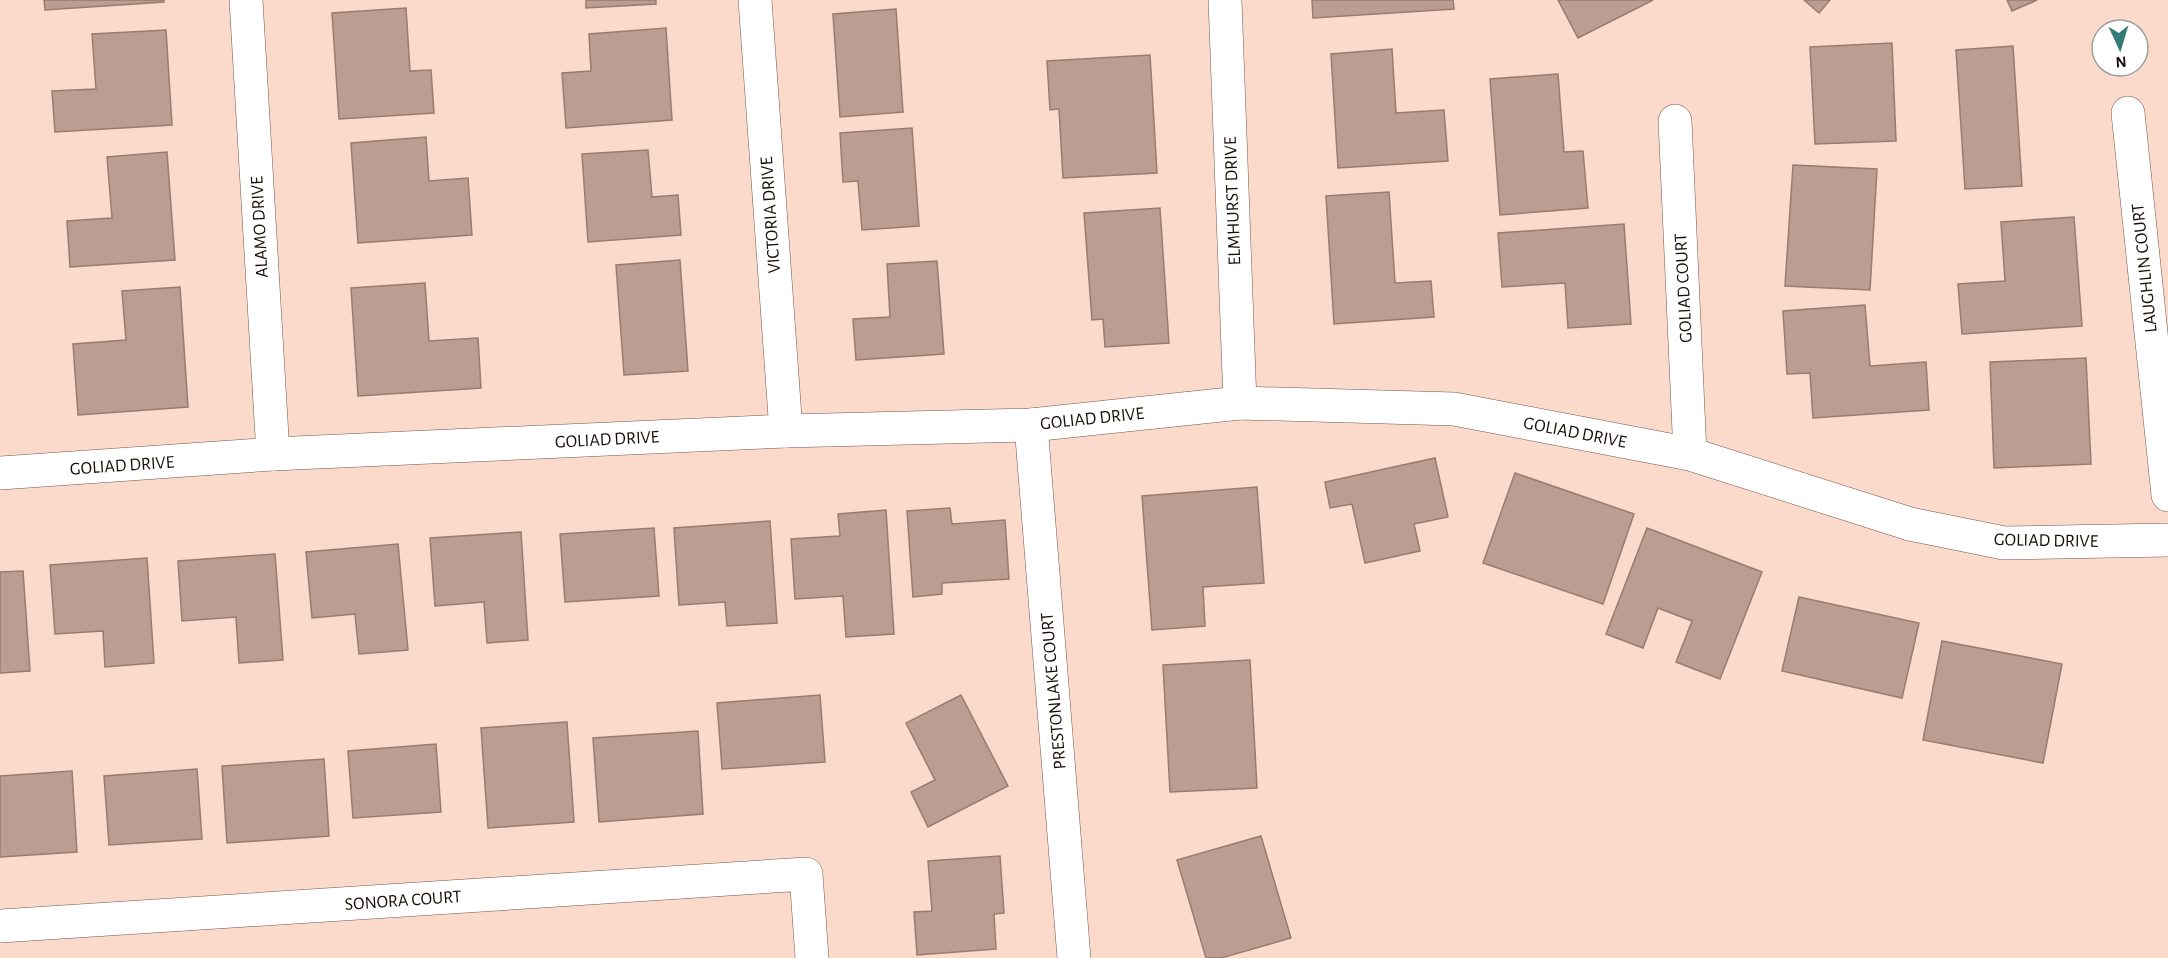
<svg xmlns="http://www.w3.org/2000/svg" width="2168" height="958" font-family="'Alegreya Sans',sans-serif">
<rect width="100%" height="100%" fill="#fbd9cb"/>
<g fill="#bd9d91" stroke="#997b6f" stroke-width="1.5">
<path d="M44,0H164V2L45,10Z"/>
<path d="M586,0H656V4L586,8Z"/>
<path d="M1312,0H1453L1454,9L1313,18Z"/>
<path d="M1558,0H1653L1578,38Z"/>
<path d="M1804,0H1830L1819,13Z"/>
<path d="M2007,0H2037L2012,11Z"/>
<path d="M406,8L410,71L431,70L434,113L339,119L332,13Z"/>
<path d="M896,9L903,112L840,117L833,14Z"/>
<path d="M666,28L672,120L566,128L562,73L591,71L589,34Z"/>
<path d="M166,30L172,125L55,132L52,91L96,89L92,34Z"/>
<path d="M1892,43L1896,141L1815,144L1810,47Z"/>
<path d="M2013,46L2022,186L1965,189L1956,50Z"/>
<path d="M1392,49L1396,113L1444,110L1448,161L1338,168L1331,54Z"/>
<path d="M1150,55L1157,173L1063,178L1059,109L1050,110L1047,61Z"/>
<path d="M1558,74L1564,152L1583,151L1588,208L1500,215L1490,79Z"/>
<path d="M912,128L919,226L862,230L858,181L843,182L840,133Z"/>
<path d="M426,137L429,181L468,178L472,235L358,243L351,143Z"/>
<path d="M648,150L652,197L678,195L681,235L588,242L582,154Z"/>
<path d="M167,152L175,260L70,267L67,221L112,218L107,157Z"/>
<path d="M1793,165L1877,169L1870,290L1785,286Z"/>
<path d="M1389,192L1395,283L1431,281L1434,317L1334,324L1326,196Z"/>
<path d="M1160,208L1169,343L1105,347L1103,319L1092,320L1084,213Z"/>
<path d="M2074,217L2082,326L1962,334L1958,284L2005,281L2001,222Z"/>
<path d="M1624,224L1631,324L1568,328L1565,283L1502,287L1498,233Z"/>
<path d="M680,260L688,371L624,375L616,265Z"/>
<path d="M937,261L944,354L856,360L853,319L890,317L887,264Z"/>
<path d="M425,283L429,341L478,338L481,388L358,396L351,288Z"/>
<path d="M180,287L188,407L78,415L73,344L126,340L122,291Z"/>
<path d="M1865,305L1870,366L1926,362L1929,410L1813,418L1810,373L1787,374L1783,311Z"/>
<path d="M2086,358L2091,464L1994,468L1990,362Z"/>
<path d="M1435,458L1448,517L1414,524L1420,551L1365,563L1352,504L1330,508L1325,482Z"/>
<path d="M1515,473L1634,514L1603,604L1483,563Z"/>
<path d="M1257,487L1264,583L1203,587L1205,626L1152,630L1142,496Z"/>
<path d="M950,508L952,524L1005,520L1009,579L942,583V594L913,597L907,511Z"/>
<path d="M886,510L894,634L846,637L843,596L795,599L791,539L840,536L838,514Z"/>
<path d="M770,521L777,623L727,626L725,602L679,605L674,528Z"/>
<path d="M654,528L659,596L565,602L560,534Z"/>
<path d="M1647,528L1762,572L1720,679L1676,662L1692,621L1658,608L1643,648L1606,634Z"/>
<path d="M521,532L528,640L487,643L484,602L435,606L430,538Z"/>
<path d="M398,544L408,650L359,654L355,614L312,618L306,552Z"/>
<path d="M275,554L283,660L239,663L236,617L182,621L178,561Z"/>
<path d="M147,558L154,663L105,667L103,631L55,634L50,565Z"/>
<path d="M23,571L30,671L0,673V572Z"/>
<path d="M1799,597L1919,623L1902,698L1782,671Z"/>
<path d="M1942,641L2062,664L2043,763L1923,740Z"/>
<path d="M1250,660L1257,788L1170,792L1163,665Z"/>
<path d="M820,695L825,762L722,769L717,703Z"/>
<path d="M961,695L1008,786L928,827L911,792L935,780L906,723Z"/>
<path d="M567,722L574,822L488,828L481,728Z"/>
<path d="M698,731L703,814L599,822L593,738Z"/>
<path d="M436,744L441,812L353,818L348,751Z"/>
<path d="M324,759L329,836L227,843L222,766Z"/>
<path d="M197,769L202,839L109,845L104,776Z"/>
<path d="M72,771L77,852L0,857V776Z"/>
<path d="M1261,836L1291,938L1221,958H1206L1177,860Z"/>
<path d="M1000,856L1004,913L994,914L996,949L917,955L914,912L932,911L928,861Z"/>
</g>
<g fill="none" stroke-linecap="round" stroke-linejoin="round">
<g stroke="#73574b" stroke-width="34">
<g id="minor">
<path d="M246,0L273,454"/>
<path d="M755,0L786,431"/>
<path d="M1225,0L1240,403"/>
<path d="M2128,113L2168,495"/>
<path d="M1675,121L1690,454"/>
<path d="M1031,425L1074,958"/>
<path d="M0,473L273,454L786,431L1031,425L1240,403L1454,409L1690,454L1910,524L2004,543L2168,540"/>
<path d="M0,926L806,874L812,958"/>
</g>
</g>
<use href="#minor" stroke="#fff" stroke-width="33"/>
</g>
<g text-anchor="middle" stroke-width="4.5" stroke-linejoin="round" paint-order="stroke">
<g font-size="18" fill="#180d09" stroke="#fff">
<text transform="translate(1232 201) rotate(-92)" y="6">ELMHURST DRIVE</text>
<text transform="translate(770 215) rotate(-94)" y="6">VICTORIA DRIVE</text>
<text transform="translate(259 227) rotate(-93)" y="6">ALAMO DRIVE</text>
<text transform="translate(2144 268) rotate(-96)" y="6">LAUGHLIN COURT</text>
<text transform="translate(1683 288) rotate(-93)" y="6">GOLIAD COURT</text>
<text transform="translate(1092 418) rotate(-6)" y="6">GOLIAD DRIVE</text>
<text transform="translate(1575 432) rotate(11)" y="6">GOLIAD DRIVE</text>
<text transform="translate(607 439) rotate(-3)" y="6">GOLIAD DRIVE</text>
<text transform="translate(122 465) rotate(-4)" y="6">GOLIAD DRIVE</text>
<text transform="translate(2046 540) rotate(1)" y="6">GOLIAD DRIVE</text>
<text transform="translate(1053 691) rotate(-95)" y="6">PRESTONLAKE COURT</text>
<text transform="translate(403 900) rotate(-4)" y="6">SONORA COURT</text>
</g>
</g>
<g transform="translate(2120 48) rotate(176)"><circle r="28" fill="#ffffff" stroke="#a39e9d" stroke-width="1.5"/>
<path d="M0-4.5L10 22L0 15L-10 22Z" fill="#337b77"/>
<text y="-9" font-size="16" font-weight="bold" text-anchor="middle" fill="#180d09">N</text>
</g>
</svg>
